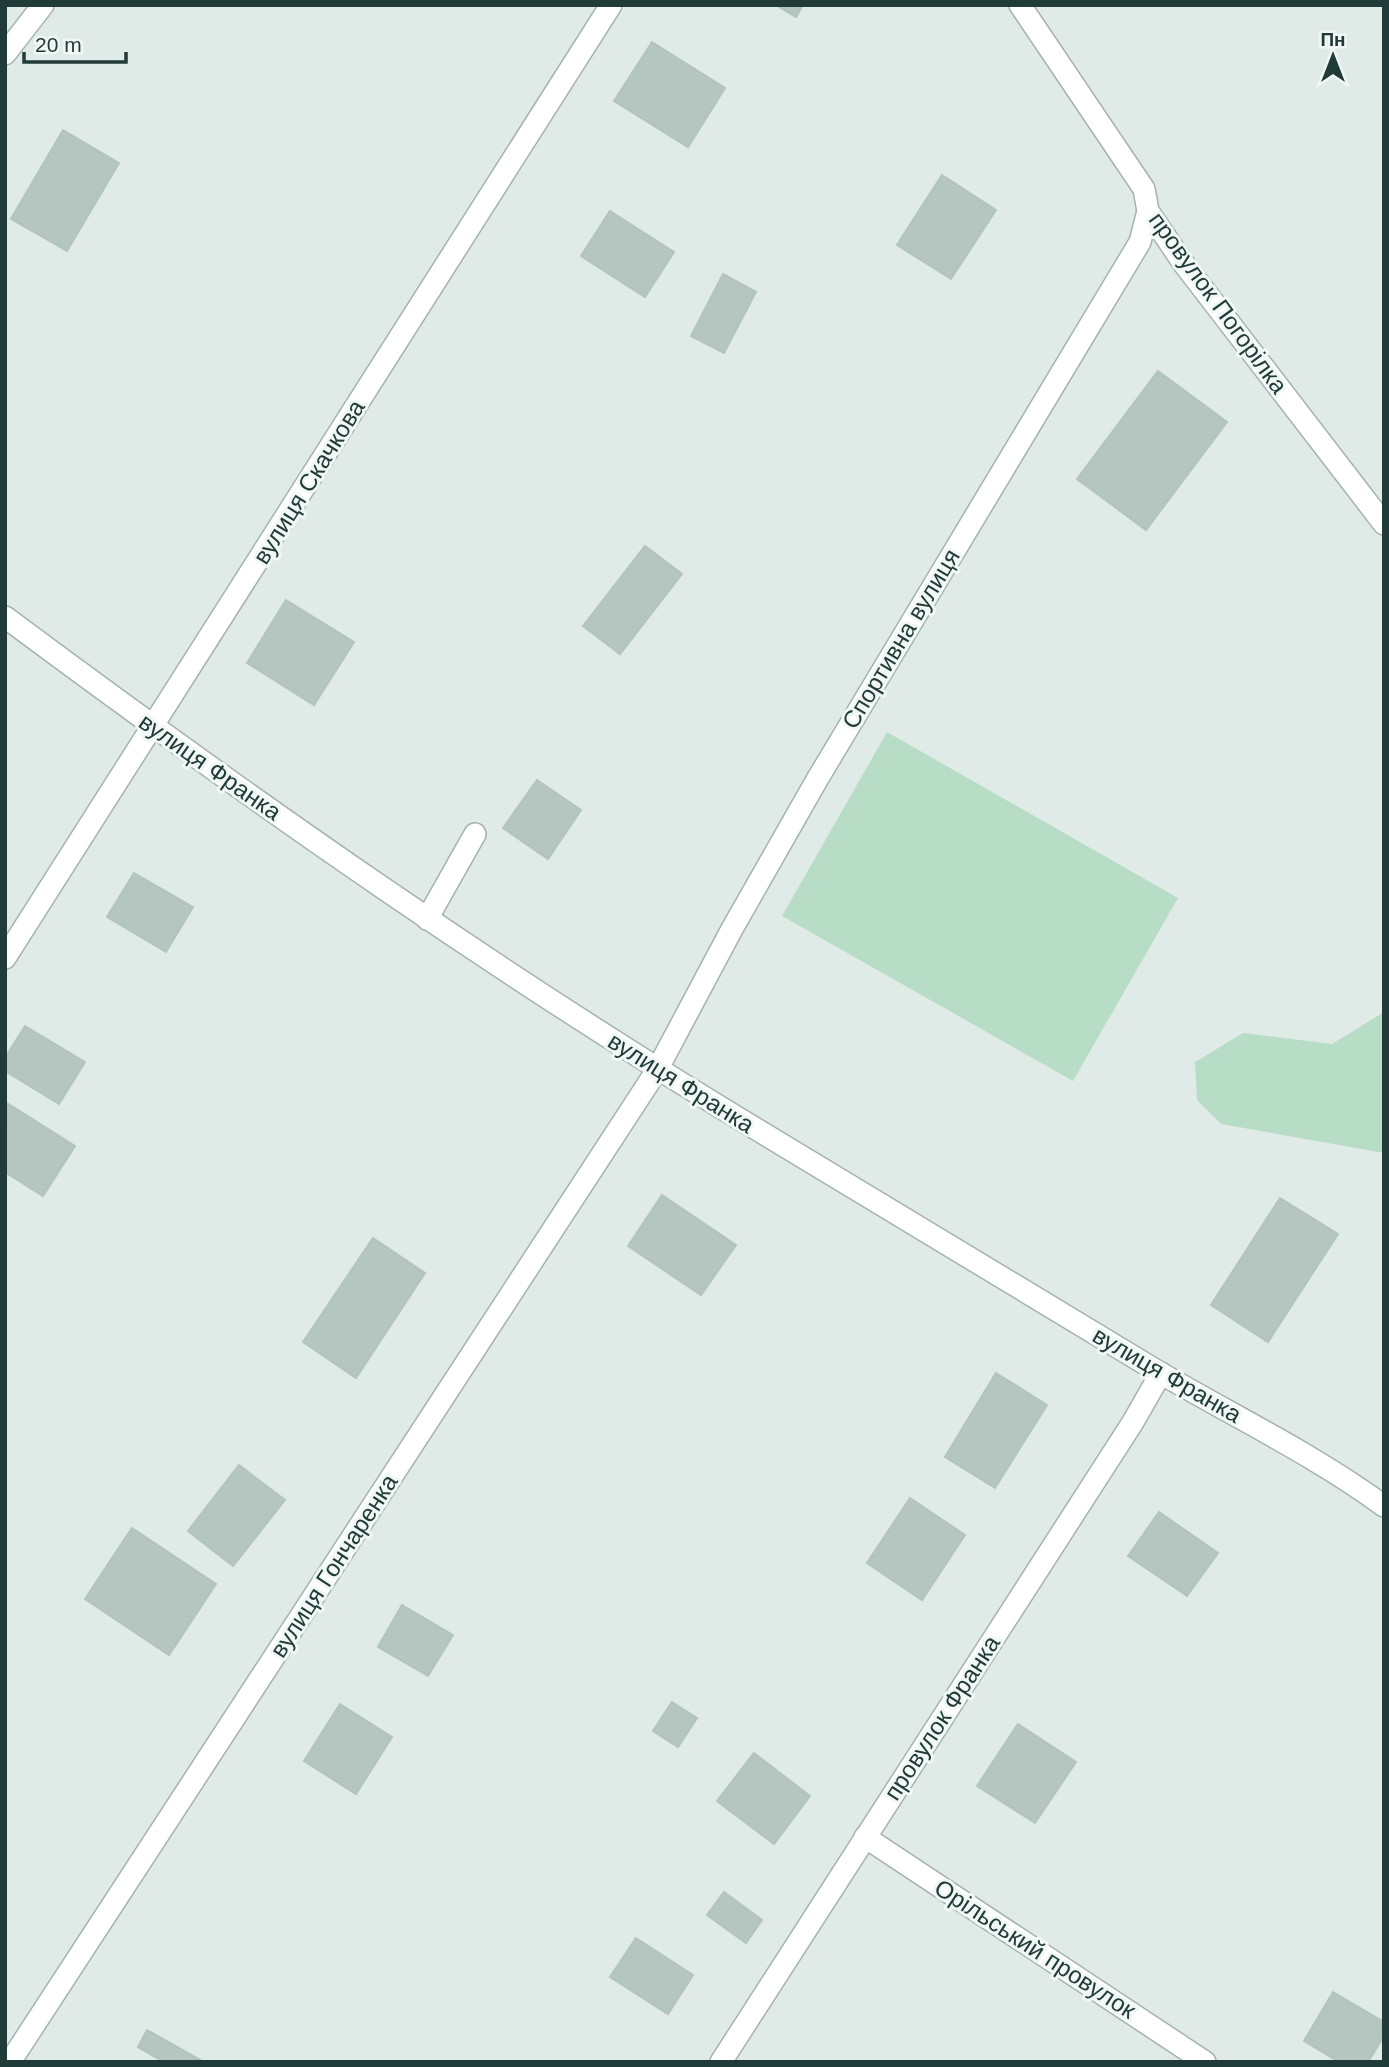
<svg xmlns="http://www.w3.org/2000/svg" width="1389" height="2067" font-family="Helvetica,sans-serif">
<rect width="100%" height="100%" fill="#e0ebe7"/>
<g fill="#b8ddc7">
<path d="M887,732L1178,898L1073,1081L782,916Z"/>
<path d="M1384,1012V1153L1221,1124L1197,1100L1195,1062L1243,1033L1332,1044Z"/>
</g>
<g fill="#b5c6c1" stroke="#b2c4bf" stroke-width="2">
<path d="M776,5H803L796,17Z"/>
<path d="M652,42L725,88L688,147L614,101Z"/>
<path d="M63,130L119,163L67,251L11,219Z"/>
<path d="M942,175L996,210L951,279L897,245Z"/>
<path d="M610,211L674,252L645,297L581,256Z"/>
<path d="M723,274L756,292L724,353L691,336Z"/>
<path d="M1158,371L1227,422L1146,530L1077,479Z"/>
<path d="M645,546L682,574L620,654L583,626Z"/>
<path d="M286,600L354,642L314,705L247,663Z"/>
<path d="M537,780L581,810L548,859L503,828Z"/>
<path d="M134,873L193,907L166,952L107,917Z"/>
<path d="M25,1026L85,1062L59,1104L5,1071V1058Z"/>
<path d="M7,1103L75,1146L43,1196L5,1172Z"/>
<path d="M662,1195L736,1245L701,1295L628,1246Z"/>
<path d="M1280,1198L1338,1234L1268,1342L1211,1305Z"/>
<path d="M373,1238L425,1273L356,1378L303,1342Z"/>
<path d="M996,1373L1047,1405L995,1488L945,1457Z"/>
<path d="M239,1465L285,1500L233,1566L188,1531Z"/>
<path d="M910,1498L965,1535L922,1600L867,1563Z"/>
<path d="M1159,1512L1218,1553L1187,1596L1128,1556Z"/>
<path d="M132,1528L216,1584L169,1655L85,1599Z"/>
<path d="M402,1605L453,1635L428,1676L378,1647Z"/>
<path d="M672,1702L697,1718L678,1747L653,1731Z"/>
<path d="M340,1704L392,1737L356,1794L304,1761Z"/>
<path d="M1018,1724L1076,1762L1035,1823L977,1786Z"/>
<path d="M754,1753L810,1796L774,1844L717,1801Z"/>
<path d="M724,1892L762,1920L746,1943L707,1915Z"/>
<path d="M636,1938L693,1975L668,2014L610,1977Z"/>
<path d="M1333,1992L1384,2022V2036L1368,2062H1339L1304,2041Z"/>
<path d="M147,2030L204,2062H164L138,2047Z"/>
</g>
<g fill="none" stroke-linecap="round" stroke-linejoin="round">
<g stroke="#a3b3af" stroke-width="24">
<g id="minor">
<path d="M1020,5L1144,189L1148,211L1184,264L1384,524"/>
<path d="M5,54L43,5"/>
<path d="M5,617C255,803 509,981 776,1141C903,1218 1030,1295 1157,1371C1233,1416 1313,1454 1384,1506"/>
<path d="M427,919L475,834"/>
<path d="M5,958L611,5"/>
<path d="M865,1837L1205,2062"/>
<path d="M10,2062L657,1070L732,929L818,778L1140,242L1148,211"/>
<path d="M721,2062L1133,1422L1161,1373"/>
</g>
</g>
<use href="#minor" stroke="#fff" stroke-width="21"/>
</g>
<g text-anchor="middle" stroke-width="6" stroke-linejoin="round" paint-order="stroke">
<g font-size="24" fill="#203b38" stroke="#f0f7f5">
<text transform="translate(1218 303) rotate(54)" y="8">провулок Погорілка</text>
<text transform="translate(309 482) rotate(-58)" y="8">вулиця Скачкова</text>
<text transform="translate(901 639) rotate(-59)" y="8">Спортивна вулиця</text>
<text transform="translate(210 767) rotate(35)" y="8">вулиця Франка</text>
<text transform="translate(681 1083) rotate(32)" y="8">вулиця Франка</text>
<text transform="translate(1167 1375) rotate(30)" y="8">вулиця Франка</text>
<text transform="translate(334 1566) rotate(-57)" y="8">вулиця Гончаренка</text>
<text transform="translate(942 1718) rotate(-57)" y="8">провулок Франка</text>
<text transform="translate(1035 1949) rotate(33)" y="8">Орільський провулок</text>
</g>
</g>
<rect width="1389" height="2067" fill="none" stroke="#203b38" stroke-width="14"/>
<g transform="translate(1333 56)" stroke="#f0f7f5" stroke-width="5" paint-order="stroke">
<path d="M0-5L12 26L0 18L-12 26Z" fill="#203b38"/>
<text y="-10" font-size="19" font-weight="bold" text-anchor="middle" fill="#203b38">Пн</text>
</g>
<path d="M24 52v10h102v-10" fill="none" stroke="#203b38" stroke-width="3.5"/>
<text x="35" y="52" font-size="21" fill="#203b38" stroke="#f0f7f5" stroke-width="5" paint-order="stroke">20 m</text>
</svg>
